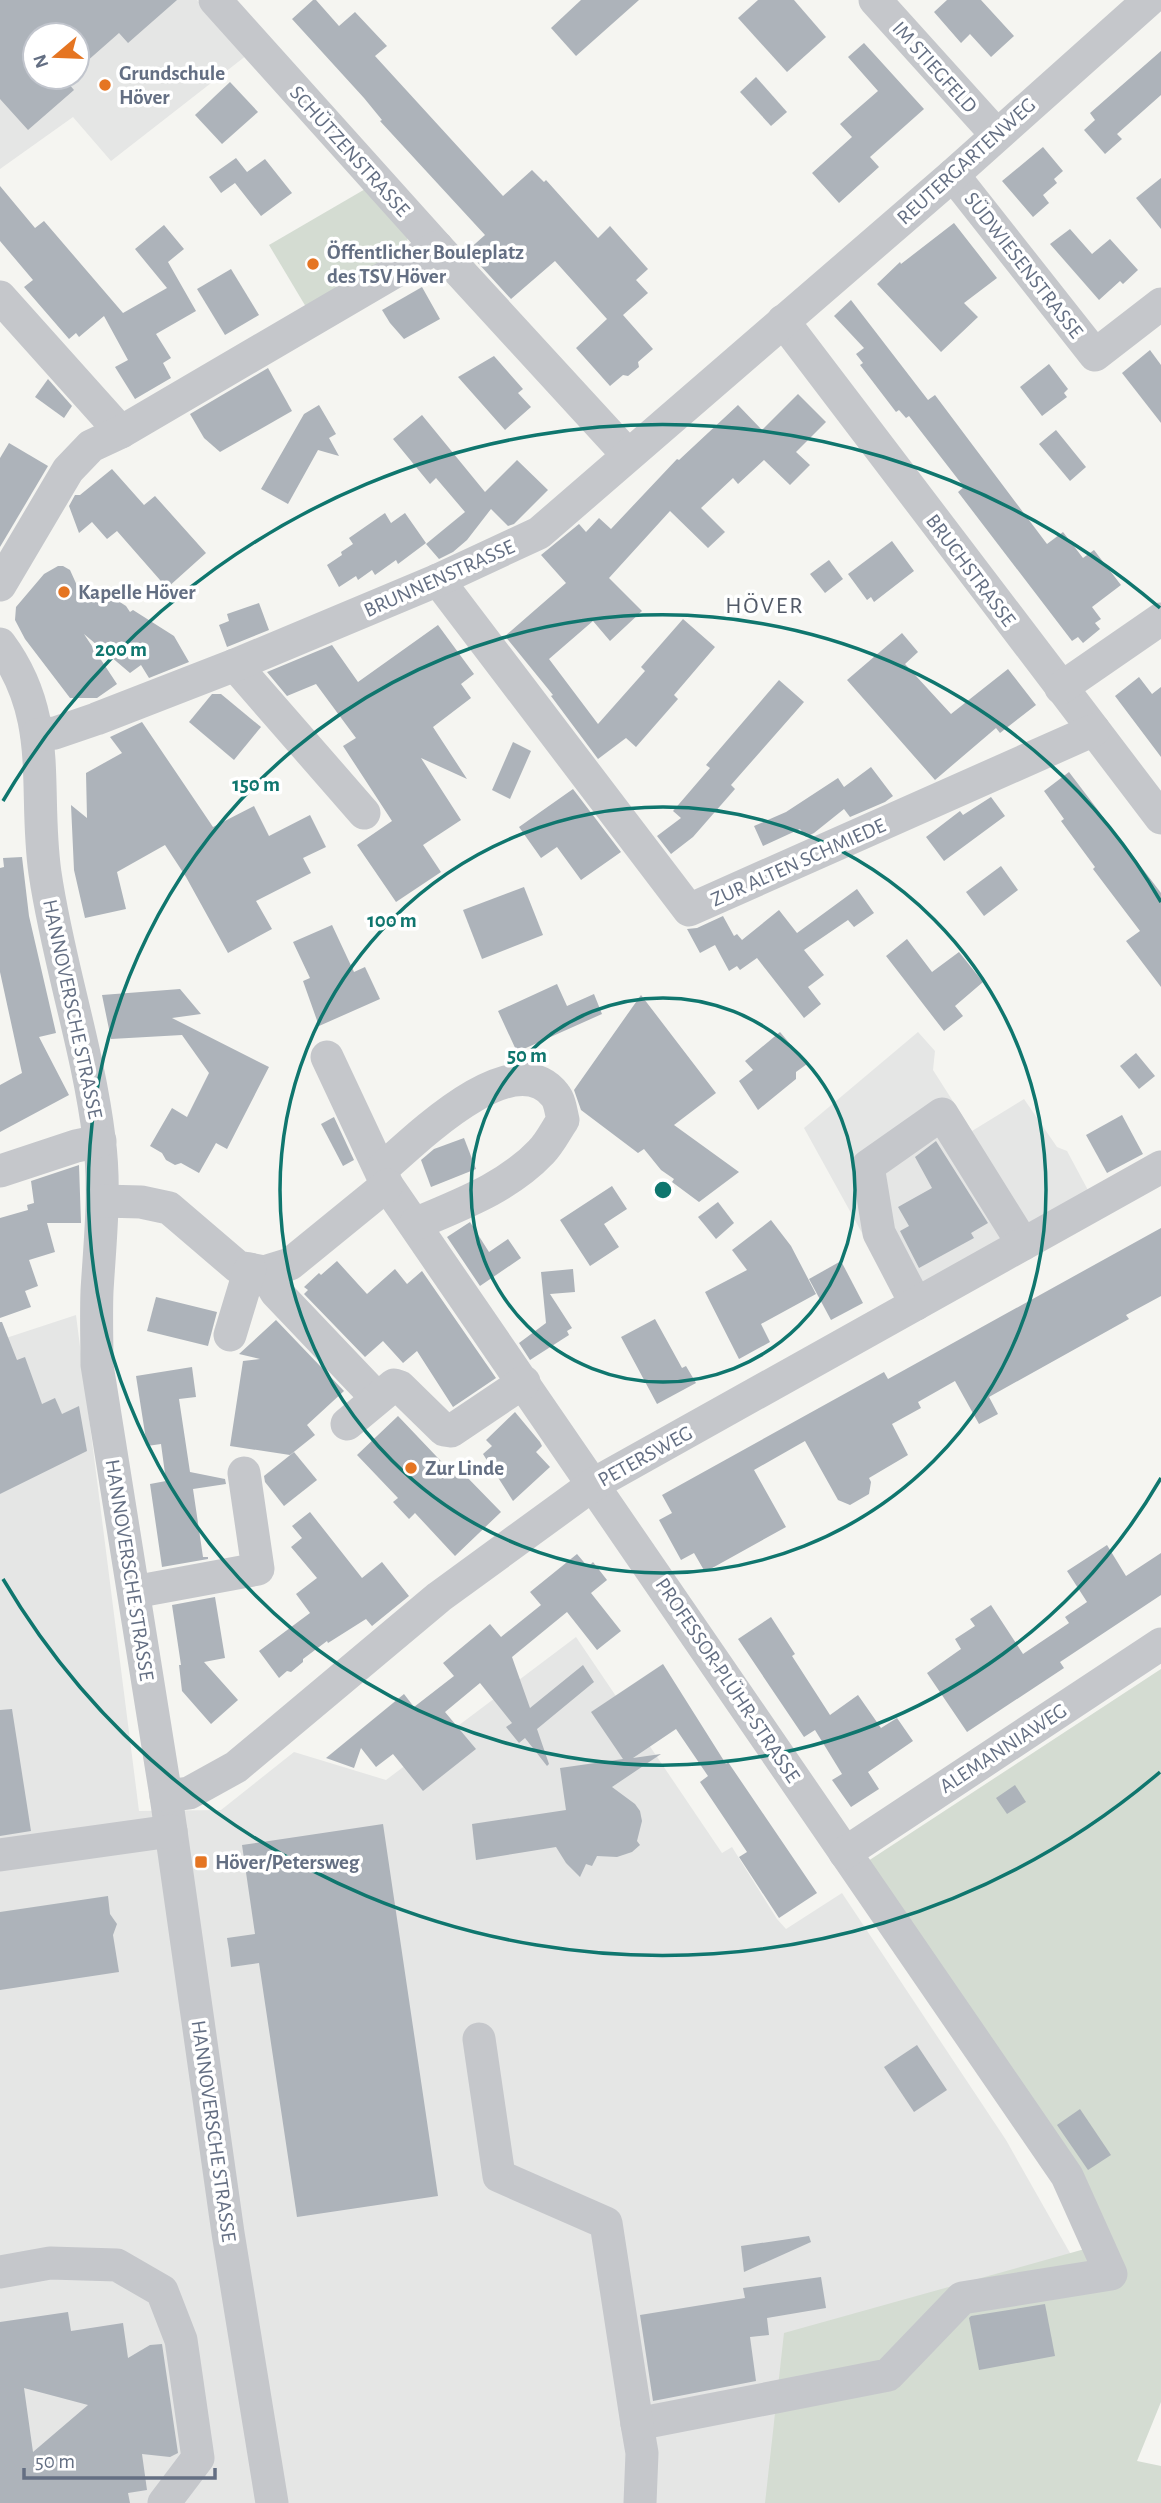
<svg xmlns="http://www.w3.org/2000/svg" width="1161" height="2503" font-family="'Alegreya Sans',sans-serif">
<rect width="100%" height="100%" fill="#f5f5f1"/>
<g fill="#e5e6e5" fill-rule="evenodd">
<path d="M0,0H197L247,55L111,161L73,117L0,169ZM35,35H77V77H35Z"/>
<path d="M918,1032L935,1051L933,1070L972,1131L1024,1099L1057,1147L1067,1151L1089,1192L898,1298L804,1128Z"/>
<path d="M76,1315L139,1811L221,1810L294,1752L386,1780L576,1637L722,1853L732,1847L777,1919L786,1929L842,1893L1006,2140L1125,2350L798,2503H0V1340Z"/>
</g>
<g fill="#d4dcd2">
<path d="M367,188L408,234L406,254L309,312L269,245Z"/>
<path d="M1161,1669V2402L1137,2461L1161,2466V2503H765L784,2333L1099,2245L865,1863Z"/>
</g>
<g fill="#adb3ba" fill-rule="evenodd">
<path d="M0,0H177L128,43L119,33L77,70V35H35V77H63L74,90L28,130L0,99Z"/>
<path d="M313,0H316L339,26L355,12L387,46L375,56L503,196L532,170L544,182L546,180L598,238L610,226L648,269L636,280L648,293L623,315L653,349L638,362L639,367L628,376L623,375L610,386L576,348L607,319L555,261L511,299L467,251L485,235L380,121L382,120L364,98L292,19Z"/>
<path d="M581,0H639L576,56L551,28Z"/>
<path d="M758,0H794L826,37L787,72L738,18Z"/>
<path d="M947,0H981L1014,36L991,57L970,34L961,43L934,12Z"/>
<path d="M864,43L924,109L870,157L879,167L839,203L812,173L852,137L840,124L878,91L848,57Z"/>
<path d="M1161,51V95L1117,134L1122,139L1105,154L1084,130L1095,120L1090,113Z"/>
<path d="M756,77L787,112L771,126L740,92Z"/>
<path d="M230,82L258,112L222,144L195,115Z"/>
<path d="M1043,147L1063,171L1054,179L1057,183L1043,195L1049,203L1033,217L1002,181Z"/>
<path d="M236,158L247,172L265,159L292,193L261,216L235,183L221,193L209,177Z"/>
<path d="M1161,178V229L1136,198Z"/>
<path d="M0,186L35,228L44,221L123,313L167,288L135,249L164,225L184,249L168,262L196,311L156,334L171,358L163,363L171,378L135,399L115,367L128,360L104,316L79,337L76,333L69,339L24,287L33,280L0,241Z"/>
<path d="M954,223L997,278L964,303L978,317L941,352L877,284L900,262L901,264Z"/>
<path d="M1070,229L1092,254L1110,239L1138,270L1123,284L1120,281L1099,300L1050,244Z"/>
<path d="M231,269L259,315L225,335L197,289Z"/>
<path d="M422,287L440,319L404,339L390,323L382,310Z"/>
<path d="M851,300L928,400L935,395L1047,544L1063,532L1083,558L1094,550L1121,585L1092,607L1101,619L1095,623L1100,629L1083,643L1078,637L1072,641L958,492L964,487L909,416L906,418L899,410L896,412L860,365L863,363L856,354L864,348L834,316Z"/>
<path d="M1150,350L1161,365V423L1122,373Z"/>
<path d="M494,356L523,389L518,393L531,407L505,430L458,377Z"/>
<path d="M1049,364L1068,389L1064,393L1067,397L1042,416L1020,387Z"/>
<path d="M268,368L292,411L220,452L204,438L190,414Z"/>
<path d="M48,379L72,406L64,418L35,397Z"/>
<path d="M798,394L826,422L796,452L810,465L790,485L764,460L738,484L733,478L701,508L725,532L708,548L670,511L609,578L642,611L610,641L593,621L549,659L598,724L645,671L641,667L683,619L715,647L674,695L678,699L636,747L626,738L598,759L551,696L553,695L505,636L566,583L541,555L579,524L586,532L599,518L611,529L677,459L679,460L738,405L762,430Z"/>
<path d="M319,405L336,434L329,438L339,456L318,450L288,504L261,489L304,414Z"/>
<path d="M422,415L485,492L517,460L548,490L514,524L508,526L491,509L467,540L453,552L439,559L426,544L465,512L436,478L430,484L393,439Z"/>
<path d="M1056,430L1086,467L1070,481L1039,444Z"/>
<path d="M9,443L48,466L0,547V458Z"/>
<path d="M112,469L144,505L155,496L206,553L167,588L117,531L107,539L92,522L79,533L69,506L75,495H80Z"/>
<path d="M385,513L391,523L405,513L426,543L398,564L396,560L375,575L372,570L358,580L356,576L339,587L327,565L342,555L341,552L353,544L349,538Z"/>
<path d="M892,541L914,571L874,602L871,597L867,600L848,574Z"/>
<path d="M829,560L843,579L825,593L810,574Z"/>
<path d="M58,566H63L70,570L84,601L101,590L126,606L130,612L133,610L174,636L189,662L149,678L141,665L130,673L84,634L117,684L97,698H70L25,639L15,620L16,607L44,574Z"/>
<path d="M259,603L269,630L227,647L219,625L229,621L227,614Z"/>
<path d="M438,625L474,674L461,684L471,698L433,727L467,779L421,758L461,820L423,845L441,872L396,902L357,845L392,821L343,746L356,738L316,684L287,696L267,672L332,645L358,682Z"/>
<path d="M902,633L918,652L905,664L951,714L1008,669L1036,705L1000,733L996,728L935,780L847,680Z"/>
<path d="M1139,677L1152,694L1161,687V757L1115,696Z"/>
<path d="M779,680L804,702L731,785L735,789L693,837L671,854L657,836L681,818L673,811L710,768L706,765Z"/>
<path d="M212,694H221L261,727L234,760L189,722Z"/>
<path d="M142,722L213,827L254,806L269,836L310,815L326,847L303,858L311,873L256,901L272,929L228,953L186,877L165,845L117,872L126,909L85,918L74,870L71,805L87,818L86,773L122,753L110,737Z"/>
<path d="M513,742L531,751L510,799L492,790Z"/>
<path d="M871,767L893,796L885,802L850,817L844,809L814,833L806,837L800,829L763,846L754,826L786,812L838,778L844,787Z"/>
<path d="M1069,772L1161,893V987L1126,941L1140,931L1093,869L1095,867L1061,821L1064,819L1044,791Z"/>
<path d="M573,789L621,852L581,880L557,847L541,858L519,827Z"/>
<path d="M991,797L1005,816L944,861L926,837L960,811L963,815Z"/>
<path d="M22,857L29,916L56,1033L39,1037L69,1095L0,1132V1085L22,1073L0,972V868L4,867L3,858Z"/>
<path d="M1001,866L1018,890L984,916L966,892Z"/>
<path d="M524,887L543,935L482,959L463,910Z"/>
<path d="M857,889L874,913L854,927L848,920L804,950L824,975L808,987L821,1004L804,1018L757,958L740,970L737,966L729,971L715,945L700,953L687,929L697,928L723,916L734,936L737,934L742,940L779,910L797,933Z"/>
<path d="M332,925L354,972L365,967L380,999L319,1026L303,981L310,978L293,942Z"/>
<path d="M907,939L932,972L959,952L983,982L955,1006L963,1016L944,1031L886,956Z"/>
<path d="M557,984L567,1006L594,994L602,1014L517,1052L498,1011Z"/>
<path d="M180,989L201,1014L172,1018L269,1067L227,1149L216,1143L199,1173L181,1163L175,1165L166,1160L162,1153L150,1146L172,1108L187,1117L209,1073L182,1035L111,1039L102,995Z"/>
<path d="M641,995L716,1093L674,1125L739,1172L699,1202L672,1182L674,1179L661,1170L644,1149L638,1153L581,1110L574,1090Z"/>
<path d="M780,1032L807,1064L796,1072V1079L758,1110L739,1081L753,1070L745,1061Z"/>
<path d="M1136,1053L1155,1076L1139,1089L1120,1066Z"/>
<path d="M1122,1115L1143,1154L1107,1173L1086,1135Z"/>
<path d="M334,1117L354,1160L343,1166L321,1124Z"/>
<path d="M464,1138L476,1169L431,1187L421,1160L434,1149Z"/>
<path d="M936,1141L988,1223L971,1233L974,1238L919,1268L900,1231L909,1226L898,1207L932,1188L915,1157Z"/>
<path d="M79,1165L81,1223H47L55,1252L29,1260L38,1286L25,1291L31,1307L0,1318V1218L28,1210L27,1205L34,1203L31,1181Z"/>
<path d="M612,1186L627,1209L604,1224L619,1247L590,1266L560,1220Z"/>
<path d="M718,1202L734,1223L716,1239L698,1217Z"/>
<path d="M771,1220L791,1246L816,1294L761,1324L770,1342L739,1359L705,1292L747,1270L732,1250Z"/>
<path d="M470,1222L489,1252L508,1239L521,1258L480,1286L447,1237Z"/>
<path d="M1161,1228V1296L1126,1315L1129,1319L989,1397L998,1414L979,1424L955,1381L918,1402L921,1408L892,1424L908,1455L869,1478L871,1482L869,1494L850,1505L838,1500L805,1441L754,1470L786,1527L705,1572L694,1553L681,1560L659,1520L672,1513L662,1495L884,1372L888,1379Z"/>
<path d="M337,1261L367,1294L395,1269L407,1284L422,1271L496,1378L453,1407L417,1351L403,1363L383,1341L365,1357L304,1294L308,1290L304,1287L319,1273L321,1275Z"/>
<path d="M841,1261L863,1303L831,1320L809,1279Z"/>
<path d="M573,1269L575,1292L550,1294L572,1328L567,1331L569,1335L530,1360L519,1343L546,1323L541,1272Z"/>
<path d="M156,1297L217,1312L208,1346L147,1331Z"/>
<path d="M655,1319L682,1368L686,1366L696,1383L657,1404L621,1337Z"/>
<path d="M276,1320L344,1391L307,1425L315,1435L290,1455L230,1446L243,1361L260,1359L239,1354Z"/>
<path d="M0,1322H2L17,1360L25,1357L42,1404L55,1398L62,1414L79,1406L87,1451L0,1494Z"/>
<path d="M192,1367L196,1397L179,1399L190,1472L225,1479L226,1484L193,1489L203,1557H208V1559L162,1567L150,1484L166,1481L161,1444L147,1446L136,1376Z"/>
<path d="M515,1412L540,1442L542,1446L536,1452L550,1467L513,1501L483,1454L492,1446L486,1440Z"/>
<path d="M398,1416L456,1477L462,1472L501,1512L455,1556L415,1513L409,1519L393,1502L398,1498L357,1455Z"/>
<path d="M294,1452L317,1480L284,1506L265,1482L264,1476Z"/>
<path d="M310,1512L362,1578L382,1562L409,1596L372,1626L366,1619L328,1643L327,1641L303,1659V1662L291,1672L287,1671L279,1678L259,1651L310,1613L296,1594L317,1578L291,1547L302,1538L292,1526Z"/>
<path d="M1107,1545L1126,1576L1161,1553V1595L1060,1662L1064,1668L967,1732L927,1673L961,1649L955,1639L975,1626L970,1619L991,1605L1023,1654L1069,1623L1065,1617L1087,1602L1067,1571Z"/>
<path d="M577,1554L588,1567L593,1562L607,1580L591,1593L621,1631L597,1650L567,1612L512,1657L530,1708L583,1665L594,1682L537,1729L549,1764L547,1766L525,1738L519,1743L506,1727L512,1723L480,1683L445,1712L476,1749L423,1791L393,1754L376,1767L361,1748L354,1768L326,1758L404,1694L414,1707L454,1676L443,1663L490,1624L501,1637L541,1605L530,1592Z"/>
<path d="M215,1597L225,1658L204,1662L238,1700L211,1724L182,1691L179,1665H181L172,1605Z"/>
<path d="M771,1617L795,1654L792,1656L830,1715L858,1695L881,1728L897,1718L913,1741L868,1772L879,1789L851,1807L832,1780L842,1774L815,1730L804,1737L738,1639Z"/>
<path d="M663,1664L726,1764L728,1762L817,1893L779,1918L739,1857L747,1852L700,1782L708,1776L676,1729L633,1758L661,1754L612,1787L635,1804L640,1811L642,1821L637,1841L640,1845L632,1852L617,1857L597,1856L592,1866L586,1864L580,1877L566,1863L556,1847L476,1860L472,1824L566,1810L560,1768L623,1759L591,1712Z"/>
<path d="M12,1709L31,1831L0,1836V1710Z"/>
<path d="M1015,1785L1026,1802L1007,1814L996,1798Z"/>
<path d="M383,1824L438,2196L297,2217L259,1963L231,1967L229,1950L227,1938L255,1934L242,1845Z"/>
<path d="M108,1896L110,1914L117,1924L113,1935L119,1972L0,1990V1912Z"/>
<path d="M917,2045L947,2090L914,2112L884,2067Z"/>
<path d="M1080,2109L1111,2155L1088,2170L1057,2125Z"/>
<path d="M809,2236L811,2242L744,2272L741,2246Z"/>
<path d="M821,2277L826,2308L767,2318L769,2335L750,2337L756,2381L653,2401L640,2315L745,2298L743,2288Z"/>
<path d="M1045,2304L1055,2356L979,2370L969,2318L971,2316Z"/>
<path d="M68,2312L71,2331L123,2323L128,2358L150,2345L162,2344L178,2453L170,2457L142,2454L147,2490L128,2493L130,2503H0V2322ZM24,2388L88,2405L33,2452Z"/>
</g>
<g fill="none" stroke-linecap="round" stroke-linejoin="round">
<g stroke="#c5c7cb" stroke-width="33">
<path d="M215,0L437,247L628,455"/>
<path d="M875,0L996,134"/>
<path d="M953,175L1095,355L1161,304"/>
<path d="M0,297L121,432"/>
<path d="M783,321L1161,818"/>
<path d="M438,580L689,910L1094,730"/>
<path d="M0,585L68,470L91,446L121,432L437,247"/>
<path d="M0,644C55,718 33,789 45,873C58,962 88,1048 99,1138C106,1189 100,1240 97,1291C96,1316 97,1341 97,1365L166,1796L228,2233L272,2503"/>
<path d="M235,665L364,813"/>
<path d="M1061,688L1161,619"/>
<path d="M37,735L55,733L96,719L235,665L438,580L539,533L953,175L1149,0"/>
<path d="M327,1057L387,1185L1067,2176L1111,2274L962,2298L888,2375L637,2424L642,2453L640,2503"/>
<path d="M381,1170C414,1141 514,1041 555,1095C560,1101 561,1112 563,1120C556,1130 550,1143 541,1152C507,1188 459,1205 415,1224"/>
<path d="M0,1171L76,1146L100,1141"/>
<path d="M103,1201L141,1202L169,1208L238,1267L264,1272L290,1264L387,1185"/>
<path d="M264,1272L276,1292L377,1398"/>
<path d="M916,1304L879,1233L868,1166L942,1114L1023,1244"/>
<path d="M230,1335L250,1269"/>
<path d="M347,1424L394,1385L400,1387L444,1430L451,1431L524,1382"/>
<path d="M134,1592L258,1569L244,1473"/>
<path d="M166,1796L189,1793L236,1767L439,1597L594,1484L1161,1167"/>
<path d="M845,1853L1161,1644"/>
<path d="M0,1855L171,1831"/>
<path d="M479,2039L499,2176L606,2223L637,2424"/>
<path d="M0,2272L50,2263L117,2265L162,2291L181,2340L198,2458L164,2503"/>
</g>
</g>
<g fill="none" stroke="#0f766e" stroke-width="3.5">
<circle cx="663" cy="1190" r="192"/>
<circle cx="663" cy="1190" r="383"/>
<path d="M1161 1478A575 575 0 1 1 1161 902"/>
<path d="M1160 1772A766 766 0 0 1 3 1579M3 801A766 766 0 0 1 1160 608"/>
</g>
<g fill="#e57522" stroke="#fff" stroke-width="2.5">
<circle cx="105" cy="85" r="7"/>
<circle cx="313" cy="264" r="7"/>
<circle cx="64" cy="592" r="7"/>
<circle cx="411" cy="1468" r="7"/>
<rect x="194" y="1855" width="14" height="14" rx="3.5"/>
</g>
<g text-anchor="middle" stroke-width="7" stroke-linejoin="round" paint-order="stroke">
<g font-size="21" fill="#646f83" stroke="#fff">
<text transform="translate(935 67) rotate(48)" y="7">IM STIEGFELD</text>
<text transform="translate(350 151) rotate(48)" y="7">SCHÜTZENSTRASSE</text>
<text transform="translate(966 161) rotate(-42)" y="7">REUTERGARTENWEG</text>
<text transform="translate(1024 265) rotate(52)" y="7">SÜDWIESENSTRASSE</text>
<text transform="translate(971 570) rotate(53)" y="7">BRUCHSTRASSE</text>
<text transform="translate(439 578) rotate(-24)" y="7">BRUNNENSTRASSE</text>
<text transform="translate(798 862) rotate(-24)" y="7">ZUR ALTEN SCHMIEDE</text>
<text transform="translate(73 1009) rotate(78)" y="7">HANNOVERSCHE STRASSE</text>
<text transform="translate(645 1456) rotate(-29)" y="7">PETERSWEG</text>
<text transform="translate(130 1570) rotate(81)" y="7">HANNOVERSCHE STRASSE</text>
<text transform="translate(728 1680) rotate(56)" y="7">PROFESSOR-PLÜHR-STRASSE</text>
<text transform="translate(1003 1748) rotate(-33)" y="7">ALEMANNIAWEG</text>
<text transform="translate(214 2131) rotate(82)" y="7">HANNOVERSCHE STRASSE</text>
</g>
<g font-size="21" font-weight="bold" fill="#646f83" stroke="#fff" text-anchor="start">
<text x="119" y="80">Grundschule<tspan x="119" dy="24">Höver</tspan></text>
<text x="327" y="259">Öffentlicher Bouleplatz<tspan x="327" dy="24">des TSV Höver</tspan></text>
<text x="78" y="599">Kapelle Höver</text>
<text x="425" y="1475">Zur Linde</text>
<text x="215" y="1869">Höver/Petersweg</text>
</g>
<g font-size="24" letter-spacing="2" fill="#525a68" stroke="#fff">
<text x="765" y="613">HÖVER</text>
</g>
</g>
<circle cx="663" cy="1190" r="10" fill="#0f766e" stroke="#fff" stroke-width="3.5"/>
<g font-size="21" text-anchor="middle" font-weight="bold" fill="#0f766e" stroke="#fff" stroke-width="7" stroke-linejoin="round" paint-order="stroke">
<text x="121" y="656">200 m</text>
<text x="256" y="791">150 m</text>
<text x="392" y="927">100 m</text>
<text x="527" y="1062">50 m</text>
</g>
<g transform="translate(56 56) rotate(251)"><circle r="33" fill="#ffffff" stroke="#c1c5cd" stroke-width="2"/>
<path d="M0-5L12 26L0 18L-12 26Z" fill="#e57522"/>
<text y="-10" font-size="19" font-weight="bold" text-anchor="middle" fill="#646f83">N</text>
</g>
<path d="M24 2468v10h191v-10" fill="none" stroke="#646f83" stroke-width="3.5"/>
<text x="35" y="2468" font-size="21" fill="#646f83" stroke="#ffffff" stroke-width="5" paint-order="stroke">50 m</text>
</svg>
